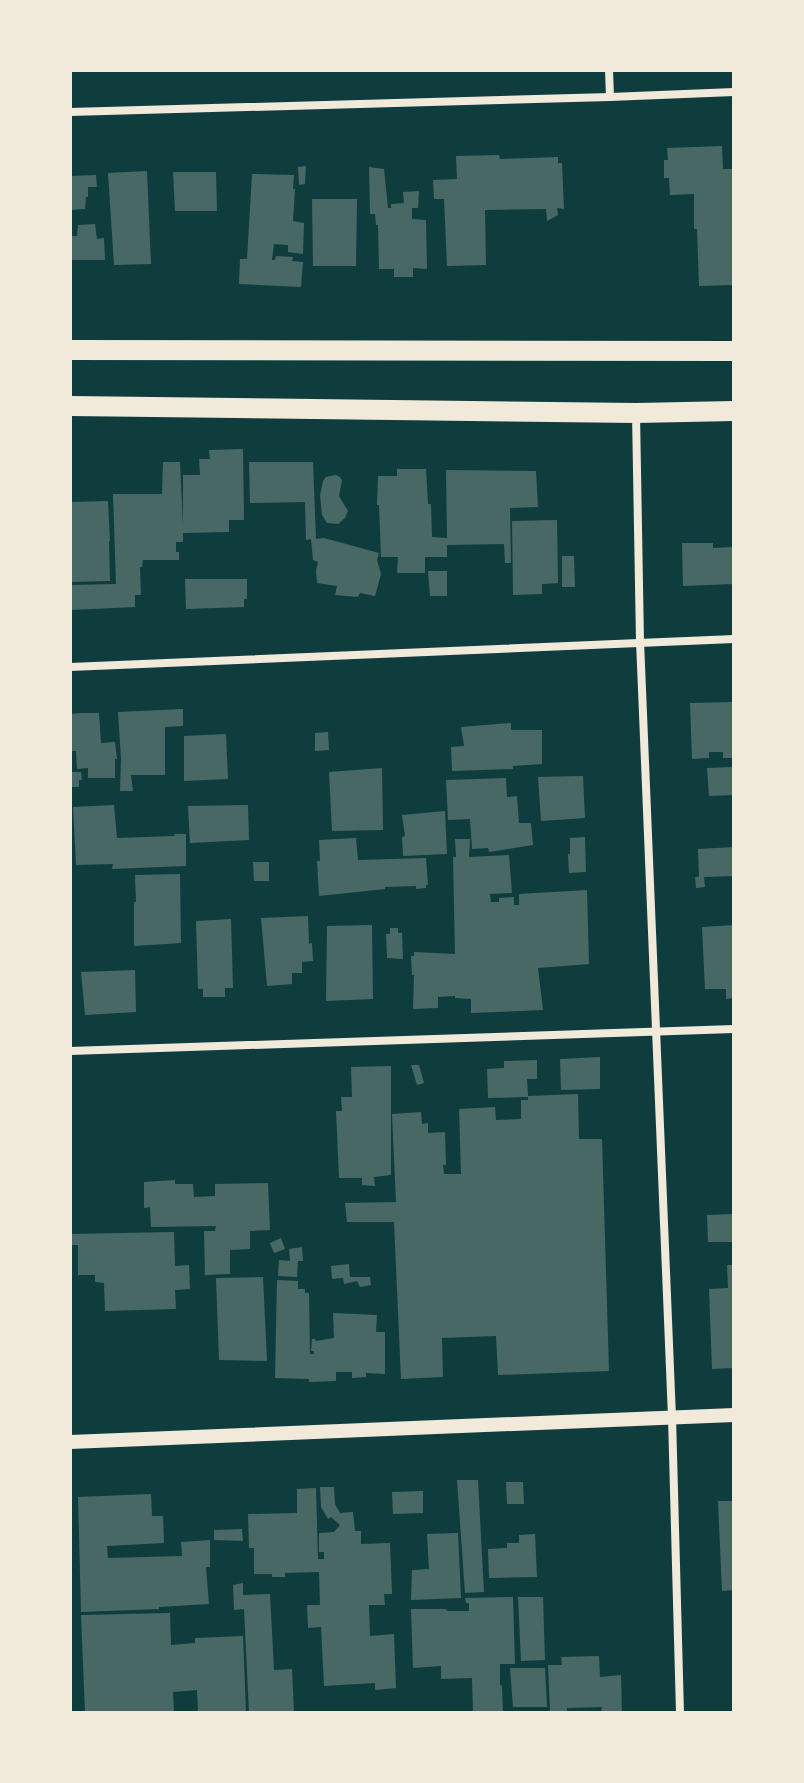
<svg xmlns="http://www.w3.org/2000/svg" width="804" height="1783" font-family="'Source Serif 4',serif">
<rect width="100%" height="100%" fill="#0f3d3e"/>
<g fill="#486865">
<path d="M722,146L723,169H734V285L699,286L697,229H694V194L670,195L669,178H664V160H668L667,148Z"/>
<path d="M499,155L500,159L558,157V163H562L564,209L557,208L558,215L547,221L546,209L485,210L486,265L447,266L444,199H434L433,180L457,179L456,156Z"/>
<path d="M306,166L305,184L299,185L298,167Z"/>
<path d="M369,167L384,169L388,208H391V204L404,203L403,192L419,191L418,208H412V219L426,220L427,269L413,268V277H394V269H379L378,225H376L375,214H370Z"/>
<path d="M147,171L151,264L114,265L108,173Z"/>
<path d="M173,172H216L217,211H175Z"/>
<path d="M252,174L294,175L293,189H295L293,221L304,223L303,254L288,252V245L274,244L272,260H275L276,256L293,257L292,261L303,262L301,287L239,284L240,259H247Z"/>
<path d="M96,175L97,187H88V197H86L85,209L70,210V176Z"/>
<path d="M312,199H357L356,266H313Z"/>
<path d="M95,224L97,239L104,238L105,260H70V236H77L78,225Z"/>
<path d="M243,449L244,520H229V532L183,533V542H176V552H179V560H143L142,567H140L141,595H135V607L70,610V585L116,584L113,494H162L163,462H180L183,526V475H200L199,459H210L209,450Z"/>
<path d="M249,462H313L316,539L324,538L379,553L377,560L381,574L375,596L360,593L358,597L335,595L337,586L317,583L316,571L318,562L313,560L311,539L306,540L305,502L250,503Z"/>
<path d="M397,469H426L428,504H431L432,537L447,538L446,470L536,471L538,507L510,508L511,563H505L504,544L447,545V557H425V573H397L398,557H381L379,505H377L378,476H397Z"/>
<path d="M336,475L340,477L342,480L339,496L348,511L345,518L338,524L327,523L322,515L320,495L323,481L326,477Z"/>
<path d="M108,501L110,541H109L110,581L70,582V502Z"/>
<path d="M557,520L558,583L542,584V594L513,595L512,521Z"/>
<path d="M682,543H713V548L734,547V584L683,586Z"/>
<path d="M562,556H574L575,587H562Z"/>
<path d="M428,571H447V596H430Z"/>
<path d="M185,579H247V599H244V607L186,609Z"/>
<path d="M734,702V758H723V752H709V758L692,759L690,703Z"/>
<path d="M183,709V726L165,727V775H131L133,791H120L121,759L118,712Z"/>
<path d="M81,713H99L101,743L115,742L117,759H115V778H88V768L77,769L76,751H70V714Z"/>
<path d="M511,723V730H542V764L513,766V769L452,771L451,747L464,746L461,727Z"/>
<path d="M328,732L329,750L315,751V733Z"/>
<path d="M226,734L228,779L184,781V736Z"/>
<path d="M734,767V795L709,796L707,768Z"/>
<path d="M382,768L383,830L332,831L329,772Z"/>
<path d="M70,772H81L82,780H79V787H70Z"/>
<path d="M583,776L585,818L541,821L538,777Z"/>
<path d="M506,778L507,797L517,796L519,823H531L533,845L489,852L488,848L472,849L470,819L448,820L446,780Z"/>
<path d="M114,805L117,838L175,836L174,834H186V866L112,869L113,864L76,865L73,807Z"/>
<path d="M248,805L249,840L190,843L188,806Z"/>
<path d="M445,811L447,854L403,856L402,837L405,836L402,815Z"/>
<path d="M585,837L586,872L569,873L568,854H570V838Z"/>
<path d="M356,838L358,860L426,858L428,885H426V888L416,889V886L385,887V889L319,896L317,861H320L319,840Z"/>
<path d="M455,839H470L469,857L509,855L512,893L490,894L491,902H499V898L514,897V905H519V894L587,890L589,964L538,968L543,1010L471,1013V999L455,998V996L438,997V1008L413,1009L414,975H412L411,956H414V952L455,954L453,857H456Z"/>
<path d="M734,847V876L704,877L705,887L696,888L695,877H699L698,849Z"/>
<path d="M253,862H269V881H254Z"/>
<path d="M180,874L181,943L134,946V902H136L135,875Z"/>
<path d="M308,916L309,944L312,943L313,961L302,962V973H292V984L267,986L261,918Z"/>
<path d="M231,919L233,988H225V997H203V989H198L196,921Z"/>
<path d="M372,925L373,999L326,1001L327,926Z"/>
<path d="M734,925V998L726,999V989H705L702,927Z"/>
<path d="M390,928H398V933H402L403,959L387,958L386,934H390Z"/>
<path d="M135,970L136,1012L85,1015L81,972Z"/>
<path d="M600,1057V1089L561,1090L560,1059Z"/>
<path d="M537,1060V1079H527L528,1096L578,1094L579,1139H602L609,1371L498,1375L496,1336L442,1338L443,1377L401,1379L394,1222H347L345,1203L396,1202L392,1114L421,1112L422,1124L428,1123V1133L445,1132L446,1165H443L444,1174H461L459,1109L495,1107L496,1120L521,1119V1100H528V1097L488,1098L487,1069L504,1068V1061Z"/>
<path d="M411,1065H419L424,1083L417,1085Z"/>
<path d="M391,1066V1175L374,1177L375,1186L362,1185V1178H339L336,1111H342L341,1097H352L351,1067Z"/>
<path d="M175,1180V1184H193L194,1197L215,1196V1184L268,1183L270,1230L250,1231V1249L230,1250V1274L205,1275L204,1231H215L216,1226L151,1227L150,1207L144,1208V1182Z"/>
<path d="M734,1214V1242H708L707,1215Z"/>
<path d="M174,1232L175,1266L189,1265L190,1289L175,1290L176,1309L105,1311L104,1283L95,1282V1275H78V1245H70V1234Z"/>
<path d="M281,1238L285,1249L274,1253L270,1243Z"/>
<path d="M302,1247L303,1261H298L297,1277L278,1276L279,1260L290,1261L289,1249Z"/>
<path d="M349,1264L350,1277H370L371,1285L360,1287L357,1281L344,1284L343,1278L332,1279L331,1266Z"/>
<path d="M727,1265H734V1368L712,1369L709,1289L728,1288Z"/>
<path d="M263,1277L267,1361L219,1360L216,1278Z"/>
<path d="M277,1280L298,1281V1289H305V1293H309L310,1354H314V1351H311L312,1339H315L316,1341L334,1338L333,1313L377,1315L376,1332H385V1374L366,1373V1377L352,1378V1372H336V1381L309,1382V1379L275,1378Z"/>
<path d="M457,1480H478L484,1592L465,1593Z"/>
<path d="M506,1482H523L524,1504H507Z"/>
<path d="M320,1487H334L335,1504L340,1513L353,1512L355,1531H361V1544L390,1543L392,1594H384L385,1605H369L370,1636L394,1634L396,1688L375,1690V1683L324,1686L321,1627L308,1628L307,1605H320L319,1572L285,1573V1577H272V1574H254V1548H249L248,1514L297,1513V1489L316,1488L318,1559H324V1552H319V1533L334,1532L340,1525L331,1517L328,1519L321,1507Z"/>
<path d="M423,1491V1513L393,1514L392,1492Z"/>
<path d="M151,1494L152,1516H163L164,1543L107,1546L108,1558L182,1556L181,1542L210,1540V1567H206L209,1604L159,1607V1609L81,1612L78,1497Z"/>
<path d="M718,1501H734V1590L722,1591Z"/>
<path d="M242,1529L243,1541L214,1540V1530Z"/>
<path d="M458,1533L461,1598L411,1600L412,1570L429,1569L427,1534Z"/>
<path d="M535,1534L537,1577L489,1578L488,1549L507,1548V1543H519V1535Z"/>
<path d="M243,1583V1595L270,1594L274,1670L292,1669L294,1713H249L244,1609L234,1610L233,1585Z"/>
<path d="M513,1597L515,1664H500V1685L502,1686L503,1713H473L472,1678L441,1679V1666L413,1668L411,1609H445L448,1611H469V1603H466L465,1598Z"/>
<path d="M518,1597H543L545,1660L521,1661Z"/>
<path d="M170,1613L171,1645L195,1643V1638L243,1636L246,1712L198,1713L197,1690L173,1692L174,1713H85L81,1615Z"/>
<path d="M599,1656L600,1677L621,1675L622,1713H601L602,1707L567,1708V1713H550L548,1665H562L561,1657Z"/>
<path d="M510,1668H545L547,1707H513Z"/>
</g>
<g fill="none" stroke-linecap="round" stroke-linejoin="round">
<g stroke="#f1e9da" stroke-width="8">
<path d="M609,70L610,97"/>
<path d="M70,112L610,97L734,92"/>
<path d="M636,414L640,641L672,1417L680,1713"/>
<path d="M70,667L734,639"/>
<path d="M70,1051L734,1029"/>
</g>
<path stroke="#f1e9da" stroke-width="14" d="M70,1442L734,1415"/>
<g stroke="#f1e9da" stroke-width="20">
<path d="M70,350L734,351"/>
<path d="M70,406L636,413L734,411"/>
</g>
</g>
<rect width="804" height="1783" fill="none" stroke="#f1e9da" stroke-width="144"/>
</svg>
